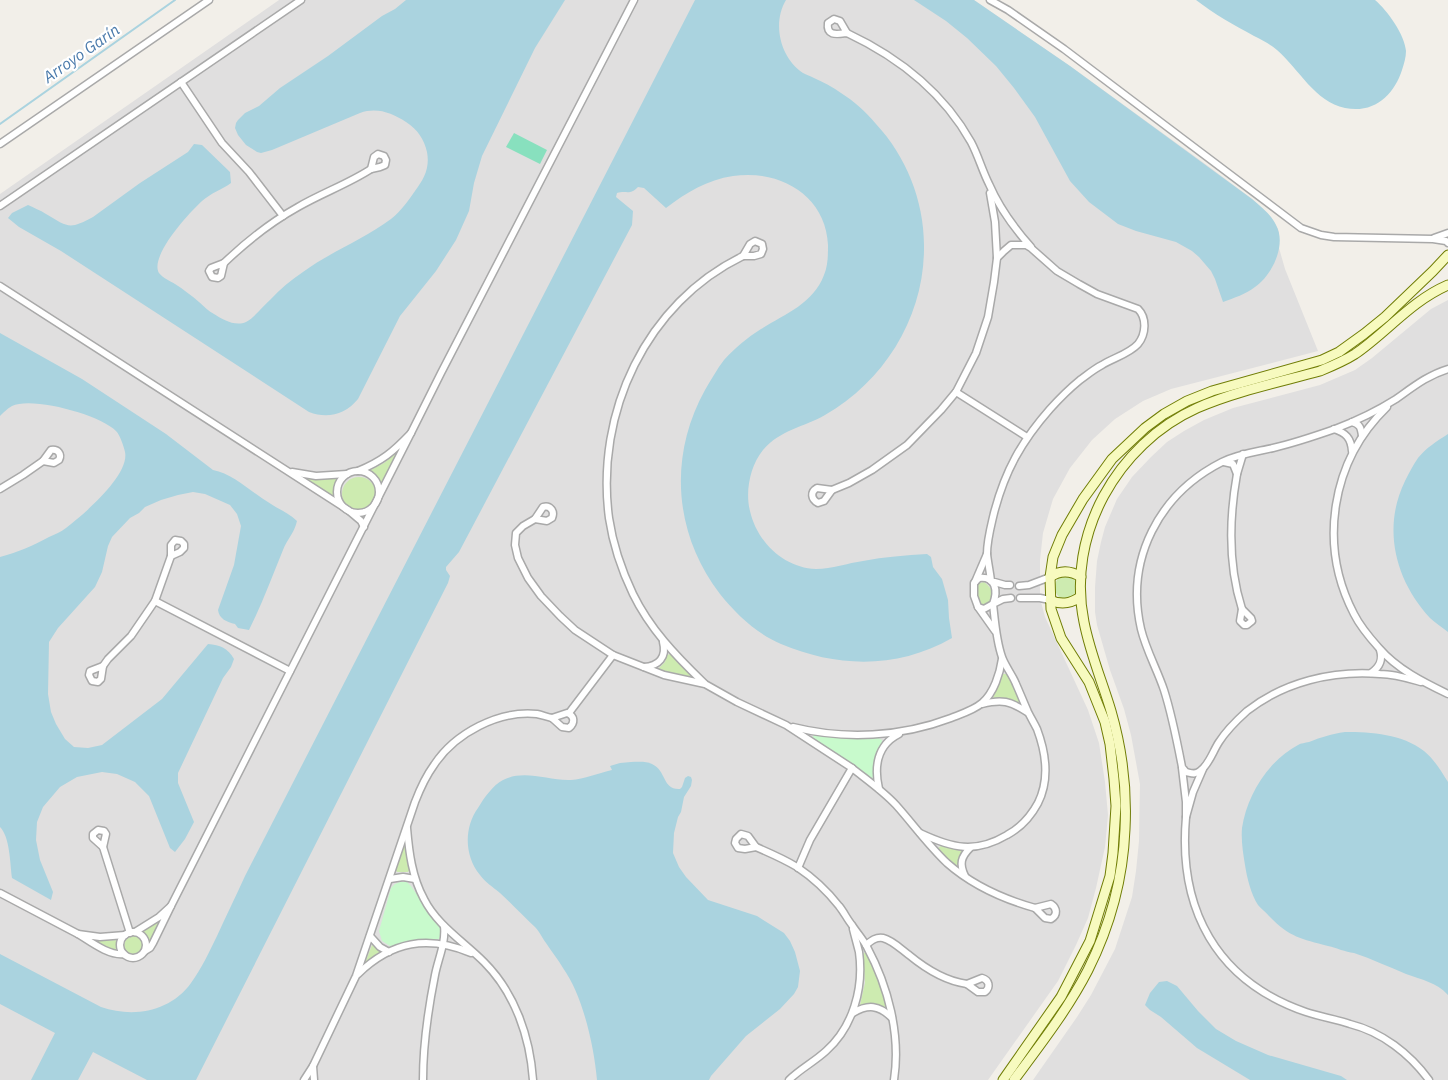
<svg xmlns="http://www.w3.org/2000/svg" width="1448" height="1080" font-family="'IBM Plex Sans',sans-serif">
<rect width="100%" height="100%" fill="#f2efe9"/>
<g fill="#e0dfdf">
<path d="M279,0H974L1070,66L1208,166L1252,199L1271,217L1278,229L1279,234V248L1285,269L1318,351L1171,389L1143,401L1115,419L1092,440L1070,468L1053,499L1043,533L1040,560V598L1045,617L1088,710L1099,743L1105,782L1108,815L1105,847L1096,888L1088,918L1076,945L1058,981L988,1080H0V194Z"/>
<path d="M1448,300V1080H1033L1077,1017L1091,995L1115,949L1132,897L1136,871L1139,841L1140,784L1131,735L1124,709L1110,670L1097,625L1095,612V587L1097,561L1101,542L1105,527L1117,499L1132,477L1151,457L1167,442L1184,431L1204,420L1233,408L1320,385L1355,370L1372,358L1431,309Z"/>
</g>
<g fill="#cdebb0">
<path d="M399,451L383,486L377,477L369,471L384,463Z"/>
<circle cx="359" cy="494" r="17"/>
<path d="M302,477L320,479H338V481L334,489L335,499Z"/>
<path d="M1063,575L1074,578C1079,591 1076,597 1063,600C1052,594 1052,580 1063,575Z"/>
<path d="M984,582C993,588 995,597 988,606L980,605C976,598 974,589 980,583Z"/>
<path d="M670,654L691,675L690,678L659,671V668L665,662L667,655Z"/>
<path d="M1003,674H1008L1022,701L1018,703L1007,699L995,700L993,698Z"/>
<path d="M941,846L961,851L963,853L960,859L958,866L956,865L938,850V848Z"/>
<path d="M402,847H407L410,869L408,872H397L395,869Z"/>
<path d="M160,919L162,920L149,943L146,936L141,932Z"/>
<circle cx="134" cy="946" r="10"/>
<path d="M119,940L117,944L119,953L96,941Z"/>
<path d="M372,945L383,952L367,965L365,963Z"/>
<path d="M866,952L868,953C874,967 887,993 886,1007L862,1006L860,1005L865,983L863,955L864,953Z"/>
</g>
<g fill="#c8facc">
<path d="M813,735H817L843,738H878L882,740C882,747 877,752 875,759C873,766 874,773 872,780L854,765L816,740L813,738Z"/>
<path d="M400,882H407L411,886L440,928L441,934L439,939L421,940L390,946L382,941L379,931L391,888L395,884Z"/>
</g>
<path fill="#88e0be" d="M514,133L547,150L540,164L506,147Z"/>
<g fill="#aad3df">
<path d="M406,0H565L535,48L482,156L474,183L469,211L456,240L436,271L400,316L358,399C345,415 327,419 309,412L61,251L19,227L8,218L12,213L28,205C34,208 40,210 46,214C68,227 69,230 93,217L140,183L188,152L194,144L202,145L230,172L231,183C223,189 211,193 202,201C190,212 149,256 159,273C163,278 170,281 175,284C183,289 192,296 199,302C204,306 208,311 214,314C222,319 235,327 246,322C255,317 263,306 271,299C280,289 291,280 303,272C330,252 363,240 391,219C401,211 408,201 415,191C424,179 430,168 427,152C424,139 418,130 406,122C392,113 377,107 360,113L272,150L261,153L257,152L246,145L238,135L235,128L236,123L238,120L245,113L259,106L280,88L328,56L382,16L395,9Z"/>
<path d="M695,0H786C772,23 780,58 803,73C806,75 811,76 814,78C823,82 833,87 841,93C854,101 866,112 876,124C906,156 924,201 924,245C925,315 886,380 825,415C804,427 780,430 763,450C750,466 745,492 750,511C757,542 784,568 816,569C832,569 848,563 863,561C884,557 906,555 927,554L931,557L933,567L942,579L948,600L949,618L952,638C898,669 838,668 781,644C757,634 736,614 720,594C674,534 668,457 705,390C711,380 717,369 724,360C735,348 748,337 761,329C785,314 813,304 824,275C828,266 828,255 828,245C826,195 779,169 733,176C707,180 687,192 666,208L644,188L638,187C629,196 627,190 617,193L616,197L633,211L632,225L459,552L446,567V570L450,576L448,583L196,1080H147L93,1052L78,1080H31L55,1033L0,1004V954L101,1007C133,1018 170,1012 191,983C202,968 209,952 217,936C226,916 236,896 245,876Z"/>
<path d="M914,0H974L1070,66L1252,199C1261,207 1271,214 1276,225C1287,245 1272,275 1255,287C1246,294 1234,298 1223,302L1215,279L1211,271L1199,257L1192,251L1176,242L1136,231L1118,224L1089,202L1070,181L1035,117L1014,88L996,66L967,38L946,21Z"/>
<path d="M1196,0H1375C1387,10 1405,35 1406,51C1406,57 1404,64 1402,70C1394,95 1374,114 1345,108C1315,102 1299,69 1277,50C1270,44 1262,40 1254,36C1234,25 1214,14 1196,0Z"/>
<path d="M0,333L82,379L166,434L213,470C234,474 252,493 271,504C280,510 289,513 297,521C294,534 287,539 283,550C272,577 262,604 249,630L238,628L235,624C227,622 219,619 218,610L234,565L241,526L237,514L230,505L205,494L193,492L178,495L161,500L145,507L139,513L130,518L112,537L108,546L102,572L95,587L58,628L49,642L48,694L51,712L56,724L65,739L74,747L88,748L102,745L162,699L208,644C220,645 228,648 234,659L231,667L223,678L178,773V783L194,822L185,839L175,852L170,848L149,796L135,782L117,774L102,772L77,777L60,787L43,807L37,822L36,840L40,860L53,892L51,900L12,878C10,863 10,837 0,827V557C19,552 32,546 49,537C55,534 61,532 66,528C83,515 130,475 125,452C124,447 120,435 116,431C101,415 32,396 12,406C8,408 3,413 0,416Z"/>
<path d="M1448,434V632C1442,627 1435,623 1430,618C1395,580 1382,528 1405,481C1409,473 1413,465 1418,458C1426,448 1437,441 1448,434Z"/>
<path d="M1345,732C1372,732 1402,734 1424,751C1434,759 1441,771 1448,782V995C1436,982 1422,980 1406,974C1389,967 1372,959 1354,953C1345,952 1337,948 1328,946C1301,939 1289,937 1269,916C1266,912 1261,909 1258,905C1251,894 1247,878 1245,865C1243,853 1241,840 1242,828C1247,795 1268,761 1298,745C1301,743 1305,743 1309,742C1322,737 1331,734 1345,732Z"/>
<path d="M631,762C638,762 646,761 652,764C667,771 662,790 680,789L682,787L685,778L688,776L691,777L692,780L691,786L684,797L681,812L678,817L674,833L673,853L679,867L686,877L708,900L757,916L784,933L790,941L795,952L800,971L798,987L794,994L780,1009L746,1036L711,1076L709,1080H597C594,1046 583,996 563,968C558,959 551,951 546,943C542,938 540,932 535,927C523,916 512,904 500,893C493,887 485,882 480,875C464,856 464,827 478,808C484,798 493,785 503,780C525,769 548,781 571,780C584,779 599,773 612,770L610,766L620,763Z"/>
<path d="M1167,981L1177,986L1198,1011L1216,1029L1236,1041L1268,1055L1341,1076L1347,1080H1250L1197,1048L1161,1017L1150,1010L1145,1005L1150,993L1159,982Z"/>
</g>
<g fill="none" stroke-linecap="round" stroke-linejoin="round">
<path stroke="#aad3df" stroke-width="2" d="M0,124L175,0"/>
<g stroke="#a9a9a9" stroke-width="9">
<g id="street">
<path d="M990,0L1008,10L1064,49L1301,228L1321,235L1334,237L1433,239L1446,241L1448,243"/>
<path d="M834,19L840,21L847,33C838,34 826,37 828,23Z"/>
<path d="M847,33C898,57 943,92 971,142C978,155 982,170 989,184C999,207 1014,228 1031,247"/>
<path d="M181,82L222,143L249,172L283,216"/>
<path d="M0,144L209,0"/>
<path d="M378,154L384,156L386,160L385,165L380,167L371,169L374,157Z"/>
<path d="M990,193L995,222L997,258"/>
<path d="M0,206L301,0"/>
<path d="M1434,238L1448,233"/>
<path d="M755,241L762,244L763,249L761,254L754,256H743L750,244Z"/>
<path d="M224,263C246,242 271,222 298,207C322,193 348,184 371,169"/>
<path d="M224,263L221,276L218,278L212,277L209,271L211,268Z"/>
<path d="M0,286L348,510L361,521L364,527"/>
<path d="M956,392L1027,437"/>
<path d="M1387,407C1331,461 1318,545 1354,614C1360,626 1370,638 1379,648C1397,669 1423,682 1448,694"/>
<path d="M1352,422C1360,424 1361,428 1362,436"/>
<path d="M1334,429C1346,433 1351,438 1352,451"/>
<path d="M411,433L441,373L634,0"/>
<path d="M51,450C58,449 62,454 59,460L54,463L43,461Z"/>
<path d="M1224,462L1233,464L1237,474L1243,454"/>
<circle cx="358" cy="492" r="21"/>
<path d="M292,472L316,476L347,474"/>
<path d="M1237,474C1229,519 1228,565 1242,609"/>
<path d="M817,488L832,490L824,501L818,503C811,499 810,492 817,488Z"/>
<path d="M0,489L23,475L43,461"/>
<path d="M832,490L849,483L872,470L907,445L941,410L956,392L976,353L988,317L994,282L997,258L1004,251L1011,245H1026L1031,248L1057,271L1079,284L1097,294L1138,309C1147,318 1146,334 1138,344C1129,354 1113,358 1102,365C1094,369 1087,375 1080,380C1069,389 1059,399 1050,409C1021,442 1005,471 994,513C991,526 987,540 987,554C988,563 990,572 991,581L1005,585H1010"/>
<path d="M543,507C550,505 555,511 552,518L547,521L535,519Z"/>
<path d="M535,519L523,526L516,533L515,545L518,558L528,578L541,596L560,616L575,630L613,655L664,675L705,684L737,702L786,725L852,768L810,840L798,868"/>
<path d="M175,540L181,541L184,544V548L180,552L171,556V545Z"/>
<path d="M979,578C996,576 998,591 993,604L984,609L978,607L974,596V583Z"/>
<path d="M975,582L987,554"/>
<path d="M1019,586L1029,585L1050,577"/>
<path d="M1020,598H1040L1050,600"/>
<path d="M155,601L290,671"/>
<path d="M978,607L995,631"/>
<path d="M1242,609L1251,618L1252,621L1247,625H1244L1240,621Z"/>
<path d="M103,666L108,659L131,636L155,601L171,556"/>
<path d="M103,666L101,679L98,682L92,681L89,675L90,671Z"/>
<path d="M644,667C659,666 667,657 663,642"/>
<path d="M1371,673C1380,667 1383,660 1380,650"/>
<path d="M1421,682C1407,678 1394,674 1380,674C1333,670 1284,682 1247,711C1237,720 1226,731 1219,742C1213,751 1209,765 1200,771C1195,775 1191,773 1186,772L1182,767C1177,741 1172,715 1164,690C1157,669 1146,650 1141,629C1125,559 1159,494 1222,462C1238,454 1255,452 1273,448C1294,443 1315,436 1335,429C1356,421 1377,411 1396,399C1413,387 1428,375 1448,369"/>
<path d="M704,683C676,656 650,629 633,594C622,571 613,545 609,518C595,413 646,303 743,256"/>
<path d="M982,704C1002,699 1010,701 1027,712"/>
<path d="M567,713C575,716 575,723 569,728L562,727L552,718Z"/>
<path d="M569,713L613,655"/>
<path d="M793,727C845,740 901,737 951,718C961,714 974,710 982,703C994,693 1000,673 1002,659"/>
<path d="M852,768C867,780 883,791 896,805C913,824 928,845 947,863C972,885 1003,899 1035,908"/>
<path d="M1182,768L1186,802V817L1193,792L1203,769"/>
<path d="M879,789C874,767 877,745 899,734"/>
<path d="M1186,817C1178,909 1216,981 1306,1012C1321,1017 1336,1019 1350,1024C1382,1032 1410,1054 1429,1080"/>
<path d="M407,828C409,852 412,877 424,899C437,925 463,941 484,962C515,993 530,1037 533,1080"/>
<path d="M98,830L104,831L106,834L103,847L93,838V834Z"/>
<path d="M920,833C952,848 975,854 1007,835C1020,828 1031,816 1038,803C1050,779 1046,753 1037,729C1034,723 1031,718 1028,712C1024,703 1020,693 1016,684C1012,674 1005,666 1002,657C996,640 995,621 993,604L1003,599L1011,598"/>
<path d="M741,834L748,836L756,847L745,849L738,848L735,843L736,839Z"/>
<path d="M103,847L130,933"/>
<path d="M756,847C770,853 784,859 797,867C812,877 828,892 839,906C844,912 847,919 852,925C857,933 863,939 867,947C888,986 901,1035 894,1080"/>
<path d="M965,876C959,864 961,857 970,848"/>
<path d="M390,879L403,877L415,879"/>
<path d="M0,893L78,934"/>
<path d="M1051,904C1057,908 1058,915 1051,919L1045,918L1035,908Z"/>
<path d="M171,906L411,433C393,452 382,461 358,471"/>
<circle cx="133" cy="945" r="13"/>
<path d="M135,932L159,917L171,906L153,943L150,948L145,951"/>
<path d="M370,936L380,947L389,952"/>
<path d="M866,945C872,940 876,937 883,938C892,940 902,950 909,955C926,969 945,981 967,984"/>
<path d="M124,954C109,956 91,942 78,934L100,937L125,935"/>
<path d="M358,974C392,941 428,935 471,953"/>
<path d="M982,978C989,980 991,987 985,992H978L967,984Z"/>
<path d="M853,1013C868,1004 879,1005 892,1018"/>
<path d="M304,1080L313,1066"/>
<path d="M314,1080L313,1066L356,976L415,802C420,789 426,776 434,765C455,733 499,710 537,714C542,715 547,717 552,718"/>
<path d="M423,1080C423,1045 428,1010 435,975C438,959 446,943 444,926"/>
<path d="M789,1080C800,1069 814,1062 826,1051C853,1027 864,988 859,952C857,944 855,937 853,929"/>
</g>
</g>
<g stroke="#707d05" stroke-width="11">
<g id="secondary">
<path d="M1050,577C1060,570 1070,570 1081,577"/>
<path d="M1050,600C1061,605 1070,604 1080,597"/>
<path d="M1003,1080L1061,997L1090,941L1110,876L1113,853L1116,806L1114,779L1110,744L1105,722L1089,682L1061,638L1051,609L1050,577L1053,557L1062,535L1083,499L1112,459L1145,428L1164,414L1187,401L1212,391L1322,360L1339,352L1364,334L1385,317L1433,271L1448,255"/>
<path d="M1014,1080C1040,1045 1068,1009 1088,970C1110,926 1123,878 1125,829C1127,790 1122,749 1111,711C1102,681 1090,653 1084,622C1066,535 1117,444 1197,408C1236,391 1280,382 1320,371C1332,366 1344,361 1355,354C1387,332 1411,301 1448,285"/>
</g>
</g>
<use href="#street" stroke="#fff" stroke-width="6"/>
<use href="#secondary" stroke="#f7fabf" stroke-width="9"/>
</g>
<g text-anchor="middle" stroke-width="4.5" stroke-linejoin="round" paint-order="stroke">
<g font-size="16" font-style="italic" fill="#4a7aab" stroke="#fff">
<text transform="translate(81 53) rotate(-35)" y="6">Arroyo Garín</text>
</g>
</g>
</svg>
